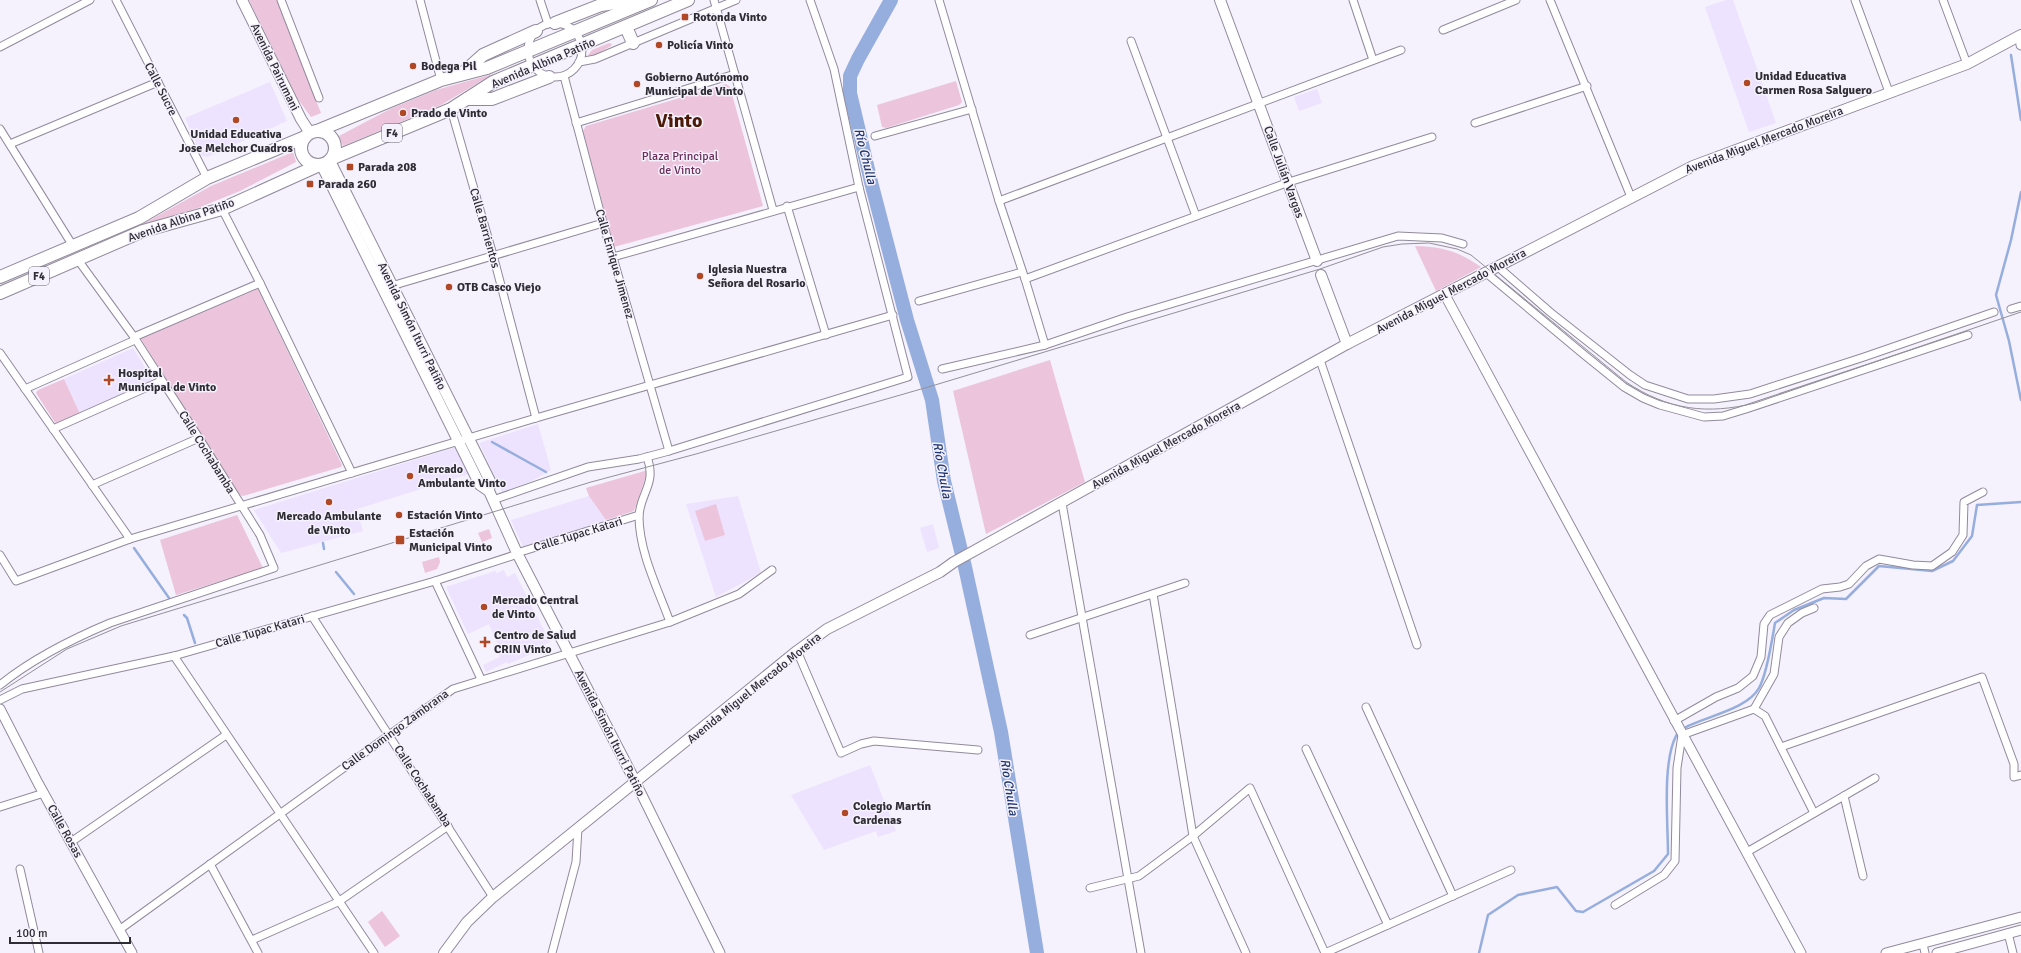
<svg xmlns="http://www.w3.org/2000/svg" width="2021" height="953" font-family="Signika,sans-serif">
<rect width="100%" height="100%" fill="#f5f1fd"/>
<g fill="#ede3fe">
<path d="M1726,0H1733L1776,123L1749,132L1705,7Z"/>
<path d="M270,82L287,121L207,157L201,155L185,118Z"/>
<path d="M1317,89L1322,103L1299,111L1294,97Z"/>
<path d="M133,348L154,382L80,414L64,379Z"/>
<path d="M538,424L551,470L532,481L502,492L479,443Z"/>
<path d="M456,447L469,474L357,509L363,531L281,553L254,510Z"/>
<path d="M589,496L606,520L523,547L511,520Z"/>
<path d="M738,496L761,573L716,597L686,504Z"/>
<path d="M933,524L939,548L927,552L920,528Z"/>
<path d="M504,570L507,577L515,573L550,642L535,650L536,652L508,664L507,662L486,672L483,665L500,657L498,652L501,651L489,624L468,634L446,587L495,571L497,573Z"/>
<path d="M870,765L896,831L878,837L876,831L824,850L791,795Z"/>
</g>
<g fill="#ecc4dc">
<path d="M249,0H277L321,113L311,117L297,98Z"/>
<path d="M609,43L612,44L611,46L593,56L588,55L592,50Z"/>
<path d="M493,74L441,105L343,146L339,136L390,109L436,90Z"/>
<path d="M956,81L962,102L959,105L886,128L882,127L877,105Z"/>
<path d="M726,84L730,87L763,206L614,247L583,131L586,126Z"/>
<path d="M293,152L296,162L240,191L198,208L141,225L211,186Z"/>
<path d="M1415,246C1443,247 1458,251 1481,267L1436,291Z"/>
<path d="M256,289H258L342,465L341,467L243,496L240,495L141,339L142,337Z"/>
<path d="M1050,360L1085,482L986,534L953,391Z"/>
<path d="M64,379L80,414L56,424L36,393L38,390Z"/>
<path d="M648,470L634,511L606,520L589,496L586,488Z"/>
<path d="M716,504L725,535L705,541L695,511Z"/>
<path d="M237,515L263,568L176,595L160,540Z"/>
<path d="M489,529L492,538L482,542L478,533Z"/>
<path d="M439,557L440,562L437,569L425,573L422,562Z"/>
<path d="M382,911L400,936L385,947L368,922Z"/>
</g>
<g fill="none" stroke-linecap="round" stroke-linejoin="round">
<g stroke="#96aede" stroke-width="2.5">
<path d="M2011,55L2021,120"/>
<path d="M2021,192L2011,240L1996,295L2009,341L2021,400"/>
<path d="M492,442L546,472"/>
<path d="M323,543L324,549"/>
<path d="M134,548L169,598"/>
<path d="M336,572L354,594"/>
<path d="M184,615L187,618L195,643"/>
<path d="M1479,953L1488,915L1518,895L1557,887L1576,911L1583,912L1654,871L1668,854C1668,823 1662,763 1676,736C1684,719 1745,714 1759,688C1767,674 1772,640 1775,623L1794,610L1824,598L1846,599L1879,566L1932,571L1953,561L1972,536L1977,505L2021,502"/>
</g>
<path stroke="#96aede" stroke-width="14" d="M891,0L858,59L850,76V93L871,182L907,320L932,400L944,481L965,567L1001,732L1037,953"/>
<g stroke="#918a9c" stroke-width="9">
<g id="minor">
<path d="M116,0L207,178"/>
<path d="M281,0L319,98"/>
<path d="M420,0L441,80"/>
<path d="M540,0L548,24"/>
<path d="M714,0L773,210"/>
<path d="M939,0L999,201L1025,279L1045,345"/>
<path d="M1353,0L1373,60"/>
<path d="M1550,0L1631,197"/>
<path d="M1855,0L1889,92"/>
<path d="M1943,0L1967,64"/>
<circle cx="555" cy="50" r="27"/>
<path d="M1443,30L1516,0"/>
<path d="M1131,41L1196,216"/>
<path d="M0,47L90,0"/>
<path d="M579,62L595,59L736,0"/>
<path d="M564,76L603,223L669,451"/>
<path d="M451,109L493,255L536,418"/>
<path d="M576,123L735,74"/>
<path d="M1475,123L1587,86"/>
<path d="M0,129L73,246"/>
<path d="M875,136L972,109"/>
<path d="M10,144L158,82"/>
<path d="M999,201L1401,50"/>
<path d="M787,206L826,335"/>
<path d="M222,209L260,283L352,473"/>
<path d="M613,257L859,187"/>
<path d="M1497,266L1550,312L1630,375L1645,385L1688,399H1714L1750,394L1864,357L1994,312"/>
<path d="M1485,272L1582,353L1624,387L1643,398L1660,405L1704,417L1723,416L1746,409L1968,335"/>
<path d="M1025,279L1289,182L1432,137"/>
<path d="M388,287L603,223"/>
<path d="M919,301L1022,272"/>
<path d="M2011,309L2021,306"/>
<path d="M134,337L260,283"/>
<path d="M0,353L130,539"/>
<path d="M1320,360L1417,645"/>
<path d="M942,369L1045,345L1127,317L1398,236L1442,238L1463,244"/>
<path d="M25,389L135,340"/>
<path d="M53,429L161,381"/>
<path d="M647,457C657,484 640,493 639,516C639,552 658,589 670,622"/>
<path d="M92,485L199,438"/>
<path d="M493,500L588,467L639,459L669,451L908,377L859,187L834,69L810,0"/>
<path d="M1062,503L1141,953"/>
<path d="M517,553L639,515"/>
<path d="M0,555L16,581L130,539L536,418L893,315"/>
<path d="M435,581L481,679"/>
<path d="M1153,594L1193,836L1246,953"/>
<path d="M312,616L493,897"/>
<path d="M1030,635L1185,583"/>
<path d="M797,651L841,753L861,744L874,741L978,750"/>
<path d="M174,656L374,953"/>
<path d="M0,685C32,659 72,639 110,623L274,568L260,535L199,438L134,337L78,260"/>
<path d="M0,700L22,689L174,656L435,581L518,554"/>
<path d="M1366,707L1453,896"/>
<path d="M1754,709L1774,674L1779,637L1788,623L1802,613L1814,608"/>
<path d="M1674,721L1716,697L1738,688L1753,676L1761,657L1764,624L1770,615L1822,589L1840,587L1849,584L1866,566L1879,559L1913,565L1932,566L1952,552L1963,535L1964,502L1983,492"/>
<path d="M1781,747L1982,677L2014,764V777L2021,775"/>
<path d="M1306,749L1388,925"/>
<path d="M1844,796L1863,876"/>
<path d="M0,807L44,793"/>
<path d="M71,842L226,735"/>
<path d="M1747,852L1875,778"/>
<path d="M210,864L258,953"/>
<path d="M20,869L39,953"/>
<path d="M1090,888L1139,876L1193,836L1250,788L1325,953"/>
<path d="M1615,905L1664,875L1675,861L1677,768L1682,735L1754,709L1765,716L1814,813"/>
<path d="M119,930L453,689L670,622L739,594L772,570"/>
<path d="M2008,933L2013,953"/>
<path d="M252,940L338,902L448,826"/>
<path d="M1923,944L1925,953"/>
<path d="M552,953L576,862L578,828"/>
<path d="M1325,953L1511,870"/>
</g>
</g>
<g stroke="#918a9c" stroke-width="11">
<g id="tertiary">
<path d="M2020,36L2021,45"/>
<path d="M1445,295L1801,953"/>
<path d="M0,709L38,783L132,953"/>
<path d="M636,783L720,953"/>
<path d="M1886,953L2021,917"/>
<path d="M1937,953L2021,930"/>
</g>
</g>
<g stroke="#918a9c" stroke-width="12">
<g id="secondary">
<path d="M242,0L301,119L310,133"/>
<path d="M1220,0L1317,261"/>
<path d="M330,161L490,481L489,491"/>
<path d="M322,166L480,485L489,491L517,553L636,783"/>
<path d="M1321,275L1347,344"/>
<path d="M444,953L467,922L493,897L797,651L827,629L940,572L954,562L1347,344L1693,166L1967,64L2021,35"/>
</g>
</g>
<g stroke="#918a9c" stroke-width="14">
<g id="trunk">
<path d="M555,23L601,5L636,0"/>
<path d="M626,27L633,43"/>
<path d="M463,73L483,55L536,31"/>
<path d="M467,99H492L549,77"/>
<circle cx="318" cy="148" r="17"/>
<path d="M317,131L441,80L487,68L651,0"/>
<path d="M333,158L451,109L493,82L688,0"/>
<path d="M0,277L139,218L207,178L305,137"/>
<path d="M0,293L143,231L222,209L317,166"/>
</g>
</g>
<use href="#minor" stroke="#fff" stroke-width="7"/>
<use href="#tertiary" stroke="#fff" stroke-width="9"/>
<use href="#secondary" stroke="#fff" stroke-width="10"/>
<use href="#trunk" stroke="#fff" stroke-width="12"/>
<path stroke="#94909a" stroke-width="1" d="M0,692L67,649L121,626L591,482L696,454L935,385L1320,269L1383,247L1402,244L1429,243L1457,249L1471,255L1626,382C1668,410 1707,415 1755,403L2021,312"/>
</g>
<g fill="#b04825" stroke="#f5f1fd" stroke-width="1.5">
<rect x="681" y="13" width="8" height="8" rx="2"/>
<circle cx="659" cy="45" r="4"/>
<circle cx="413" cy="66" r="4"/>
<circle cx="1747" cy="83" r="4"/>
<circle cx="637" cy="84" r="4"/>
<circle cx="403" cy="113" r="4"/>
<circle cx="236" cy="120" r="4"/>
<rect x="346" y="163" width="8" height="8" rx="2"/>
<rect x="306" y="180" width="8" height="8" rx="2"/>
<circle cx="700" cy="276" r="4"/>
<circle cx="449" cy="287" r="4"/>
<path d="M107 374h4v4h4v4h-4v4h-4v-4h-4v-4h4z"/>
<circle cx="410" cy="476" r="4"/>
<circle cx="329" cy="502" r="4"/>
<circle cx="399" cy="515" r="4"/>
<rect x="395" y="535" width="10" height="10" rx="2"/>
<circle cx="484" cy="607" r="4"/>
<path d="M483 636h4v4h4v4h-4v4h-4v-4h-4v-4h4z"/>
<circle cx="845" cy="813" r="4"/>
</g>
<g text-anchor="middle" stroke-width="3" stroke-linejoin="round" paint-order="stroke">
<g fill="#f5f1fd" stroke="#6a6770" stroke-width="1">
<rect x="382" y="124" width="20" height="18" rx="3"/>
<rect x="29" y="267" width="20" height="18" rx="3"/>
</g>
<g font-size="11" font-weight="bold" fill="#2f2c33">
<text x="392" y="137">F4</text>
<text x="39" y="280">F4</text>
</g>
<g font-size="12" font-weight="bold" fill="#2f2c33" stroke="#f5f1fd" text-anchor="start">
<text x="693" y="21">Rotonda Vinto</text>
<text x="667" y="49">Policía Vinto</text>
<text x="421" y="70">Bodega Pil</text>
<text x="1755" y="80">Unidad Educativa<tspan x="1755" dy="14">Carmen Rosa Salguero</tspan></text>
<text x="645" y="81">Gobierno Autónomo<tspan x="645" dy="14">Municipal de Vinto</tspan></text>
<text x="411" y="117">Prado de Vinto</text>
<text x="236" y="138" text-anchor="middle">Unidad Educativa<tspan x="236" dy="14">Jose Melchor Cuadros</tspan></text>
<text x="358" y="171">Parada 208</text>
<text x="318" y="188">Parada 260</text>
<text x="708" y="273">Iglesia Nuestra<tspan x="708" dy="14">Señora del Rosario</tspan></text>
<text x="457" y="291">OTB Casco Viejo</text>
<text x="118" y="377">Hospital<tspan x="118" dy="14">Municipal de Vinto</tspan></text>
<text x="418" y="473">Mercado<tspan x="418" dy="14">Ambulante Vinto</tspan></text>
<text x="407" y="519">Estación Vinto</text>
<text x="329" y="520" text-anchor="middle">Mercado Ambulante<tspan x="329" dy="14">de Vinto</tspan></text>
<text x="409" y="537">Estación<tspan x="409" dy="14">Municipal Vinto</tspan></text>
<text x="492" y="604">Mercado Central<tspan x="492" dy="14">de Vinto</tspan></text>
<text x="494" y="639">Centro de Salud<tspan x="494" dy="14">CRIN Vinto</tspan></text>
<text x="853" y="810">Colegio Martín<tspan x="853" dy="14">Cardenas</tspan></text>
</g>
<g font-size="12" fill="#2f2c33" stroke="#f5f1fd">
<text transform="translate(543 63) rotate(-23)" y="4">Avenida Albina Patiño</text>
<text transform="translate(275 67) rotate(64)" y="4">Avenida Pairumani</text>
<text transform="translate(161 89) rotate(63)" y="4">Calle Sucre</text>
<text transform="translate(1764 140) rotate(-21)" y="4">Avenida Miguel Mercado Moreira</text>
<text transform="translate(1284 172) rotate(70)" y="4">Calle Julián Vargas</text>
<text transform="translate(181 220) rotate(-19)" y="4">Avenida Albina Patiño</text>
<text transform="translate(485 228) rotate(74)" y="4">Calle Barrientos</text>
<text transform="translate(615 264) rotate(74)" y="4">Calle Enrique Jimenez</text>
<text transform="translate(1451 291) rotate(-28)" y="4">Avenida Miguel Mercado Moreira</text>
<text transform="translate(412 326) rotate(64)" y="4">Avenida Simón Iturri Patiño</text>
<text transform="translate(1166 445) rotate(-29)" y="4">Avenida Miguel Mercado Moreira</text>
<text transform="translate(207 452) rotate(58)" y="4">Calle Cochabamba</text>
<text transform="translate(578 534) rotate(-17)" y="4">Calle Tupac Katari</text>
<text transform="translate(260 631) rotate(-16)" y="4">Calle Tupac Katari</text>
<text transform="translate(754 688) rotate(-39)" y="4">Avenida Miguel Mercado Moreira</text>
<text transform="translate(395 730) rotate(-36)" y="4">Calle Domingo Zambrana</text>
<text transform="translate(610 733) rotate(63)" y="4">Avenida Simón Iturri Patiño</text>
<text transform="translate(423 786) rotate(57)" y="4">Calle Cochabamba</text>
<text transform="translate(65 831) rotate(61)" y="4">Calle Rosas</text>
</g>
<g font-size="12" fill="#6b2d58" stroke="#f5f1fd">
<text x="680" y="160">Plaza Principal<tspan x="680" dy="14">de Vinto</tspan></text>
</g>
<g font-size="13" font-style="italic" fill="#1f3771" stroke="#f5f1fd">
<text transform="translate(866 156) rotate(76)" y="5">Río Chulla</text>
<text transform="translate(943 470) rotate(80)" y="5">Río Chulla</text>
<text transform="translate(1010 787) rotate(81)" y="5">Río Chulla</text>
</g>
<g font-size="20" font-weight="bold" fill="#4b1a08" stroke="#f5f1fd">
<text x="679" y="127">Vinto</text>
</g>
</g>
<path d="M10 937v6h120v-6" fill="none" stroke="#2f2c33" stroke-width="2"/>
<text x="16" y="937" font-size="12" fill="#2f2c33" stroke="#f5f1fd" stroke-width="3" paint-order="stroke">100 m</text>
</svg>
